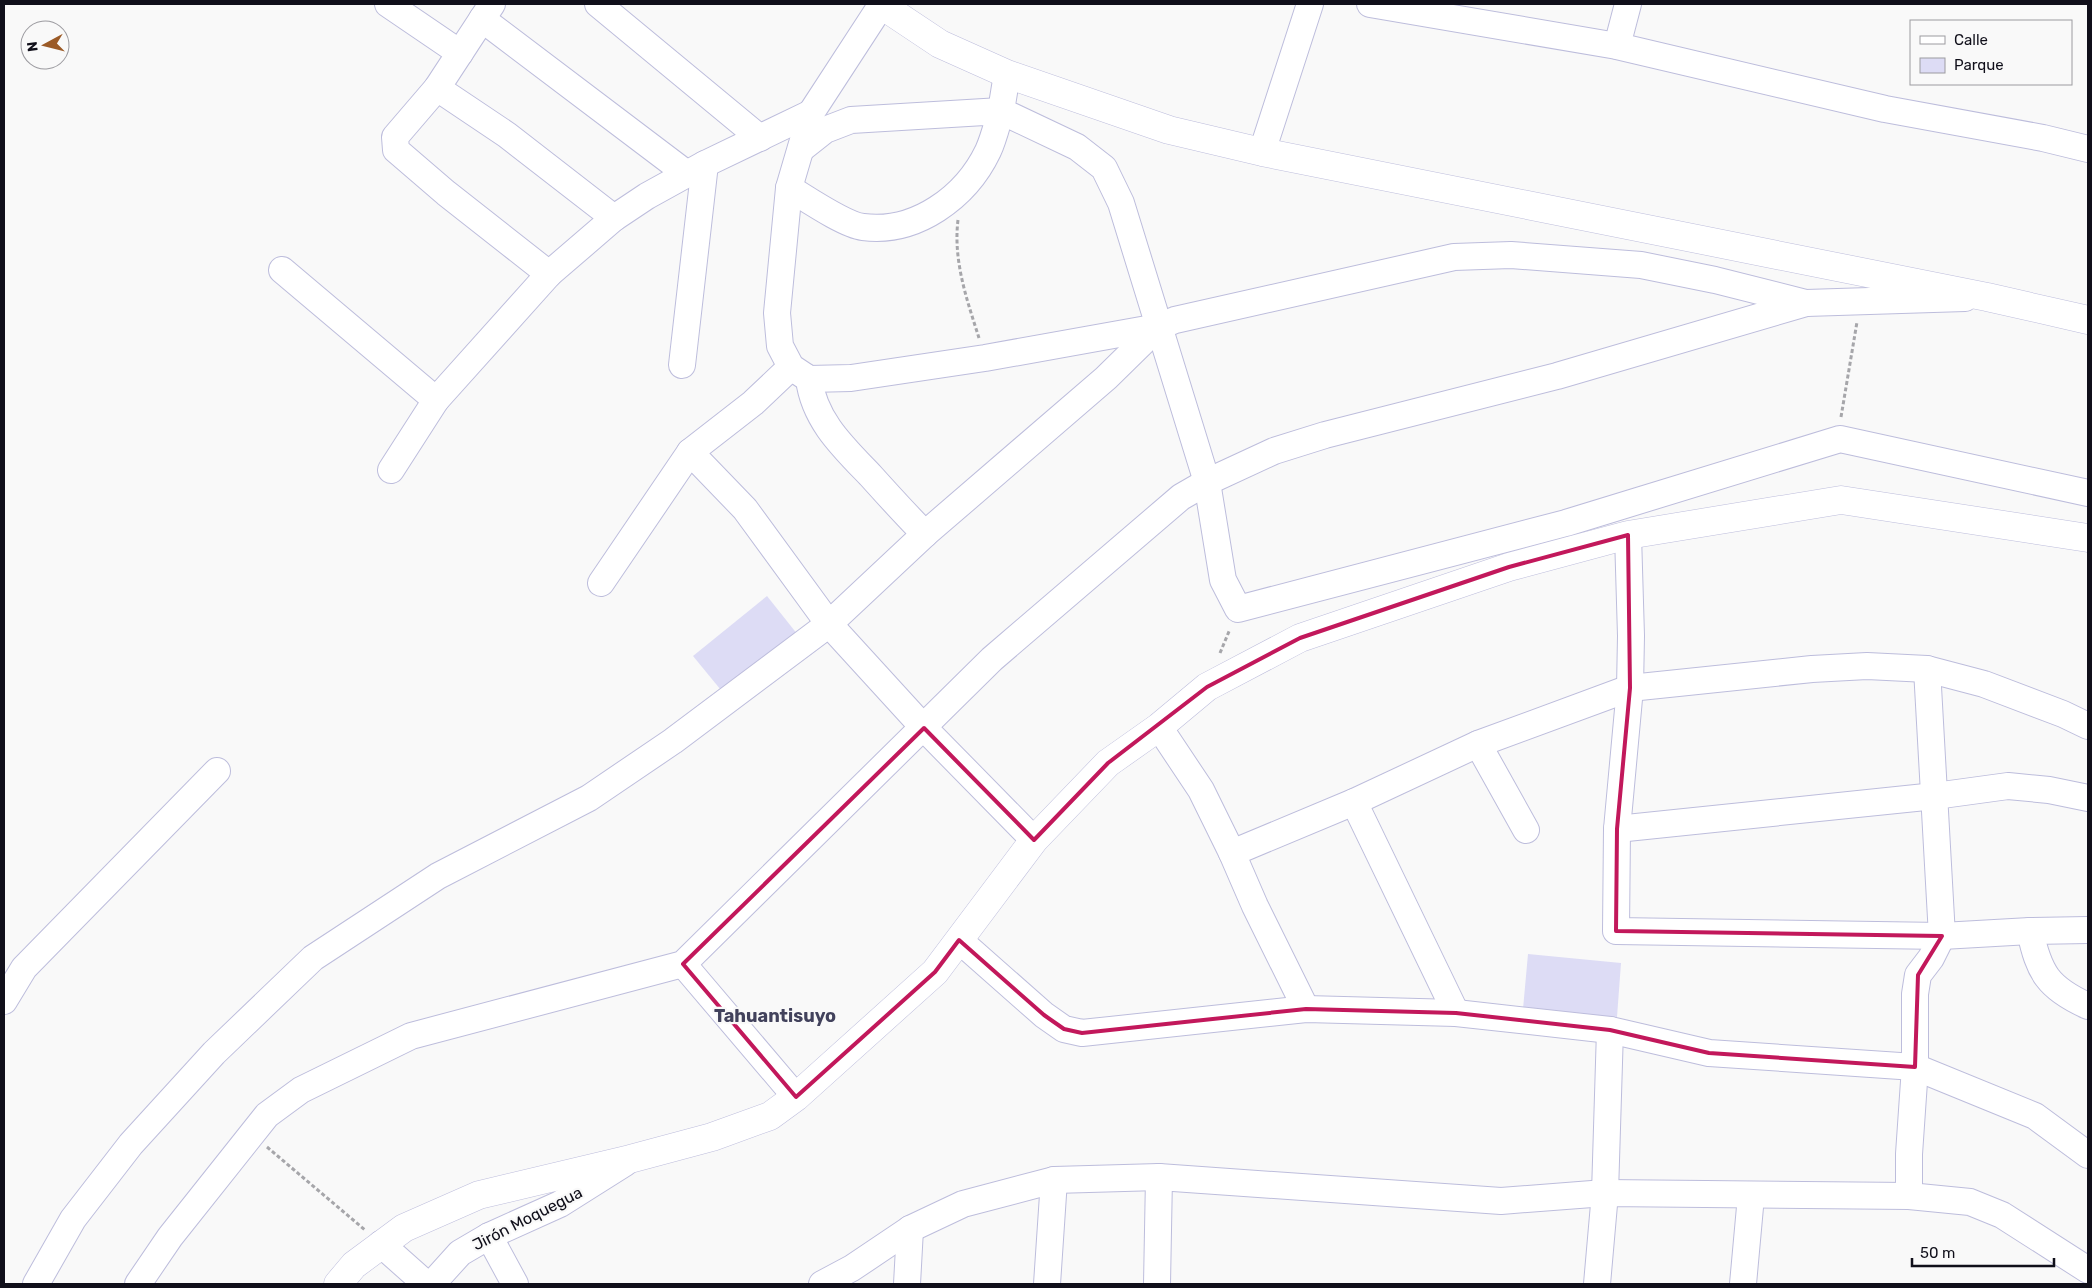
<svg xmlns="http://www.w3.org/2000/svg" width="2092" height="1288" font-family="Rubik,sans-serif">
<rect width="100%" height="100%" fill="#f9f9f9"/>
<g fill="#dddcf5">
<path d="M767,596L798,635L725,695L693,656Z"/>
<path d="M1528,954L1621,963L1617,1017L1523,1009Z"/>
</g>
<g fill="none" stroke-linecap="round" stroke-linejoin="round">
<g stroke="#bdbddc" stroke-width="28">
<g id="minor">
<path d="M388,4L460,53"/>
<path d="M492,4L437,88L395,137L396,150L446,193L549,274"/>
<path d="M598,4L760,138"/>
<path d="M882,4L811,113L789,188L777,313L780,346L791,367L809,379L851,378L985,358L1158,327L1175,320L1454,257L1511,255L1641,265L1715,280L1806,303"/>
<path d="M1370,4L1617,46L1885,109L2043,138L2088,149"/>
<path d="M482,19L687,174"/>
<path d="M1617,46L1628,4"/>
<path d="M1007,74L1001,111L1077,147L1104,168L1121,203L1207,482L1223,580L1238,609L1566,523L1840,439L2088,493"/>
<path d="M437,88L507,135L614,218"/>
<path d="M1262,152L1310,4"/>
<path d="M789,188C807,199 845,225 863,227C916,234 966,197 988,151C994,138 997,124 1001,111L851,120L825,130L801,149"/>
<path d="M282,270L436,400"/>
<path d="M682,365L705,164"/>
<path d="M809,379C814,420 843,447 870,475C888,495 906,515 925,534"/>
<path d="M690,452L745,509L829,624L924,728L1034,840"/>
<path d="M391,470L436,400L549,274L614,218L647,196L705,164L811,113"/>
<path d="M1628,535L1631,636L1630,688L1617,829L1616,931L1942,936L2030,931L2088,930"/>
<path d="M601,583L690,452L753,403L791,367"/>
<path d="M1159,727L1201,790L1232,853L1255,906L1306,1009"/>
<path d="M1478,744L1526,830"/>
<path d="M1354,802L1456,1013"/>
<path d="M1617,829L1935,796L2008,786L2049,790L2088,798"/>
<path d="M1232,853L1354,802L1478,744L1630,688L1812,669L1867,666L1927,669L1984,684L2063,714L2088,726"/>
<path d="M2030,931C2039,973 2048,988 2088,1006"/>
<path d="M959,940L1044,1015L1064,1029L1082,1033L1306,1009L1456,1013L1610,1030L1709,1053L1915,1067L2035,1116L2088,1155"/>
<path d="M683,964L796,1097"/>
<path d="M4,1001L24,968L217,771"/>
<path d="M1909,1196V1154L1915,1067V994L1918,975L1931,958L1942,936L1927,669"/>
<path d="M489,1236L515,1284"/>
<path d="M381,1244L426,1284"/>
<path d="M36,1284L73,1219L131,1144L214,1053L313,958L438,876L589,798L673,741L829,624L925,534L1106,378L1158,327"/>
<path d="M138,1284L170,1237L267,1115L301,1090L411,1036L683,964L992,659L1181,497L1207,482L1274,451L1325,435L1557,376L1806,303L1965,298"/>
<path d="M432,1284L460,1253L489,1236L560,1204L625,1163"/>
<path d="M822,1284L852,1268L910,1229L963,1204L1054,1180L1159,1177L1501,1201L1605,1193L1909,1196L1970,1202L2002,1215L2088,1270"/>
<path d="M907,1284L910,1229"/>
<path d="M1047,1284L1054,1180"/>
<path d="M1157,1284L1159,1177"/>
<path d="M1597,1284L1605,1193L1610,1030"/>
<path d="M1743,1284L1751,1196"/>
</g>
</g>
<g stroke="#bdbddc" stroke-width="29">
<g id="major">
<path d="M880,4L940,44L1007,74L1169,130L1262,152L1987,297L2088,320"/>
<path d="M338,1284L354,1265L404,1228L479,1195L630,1159L712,1137L770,1116L796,1097L935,972L1034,840L1108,763L1159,727L1207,687L1300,638L1509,567L1628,535L1841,500L2088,538"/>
</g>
</g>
<g stroke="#a6a6aa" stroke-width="3" stroke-dasharray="4 2.5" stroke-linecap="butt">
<path d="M958,220C953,261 967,300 979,338"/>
<path d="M1841,417L1857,322"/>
<path d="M1220,653L1230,629"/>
<path d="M267,1147L365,1230"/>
</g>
<use href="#minor" stroke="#fff" stroke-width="26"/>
<use href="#major" stroke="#fff" stroke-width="28"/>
</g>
<path fill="none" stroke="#c2185b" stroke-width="4" stroke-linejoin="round" d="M1628,535L1630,688L1617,829L1616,931L1942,936L1918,975L1915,1067L1709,1053L1610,1030L1456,1013L1306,1009L1082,1033L1064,1029L1044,1015L959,940L935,972L796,1097L683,964L924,728L1034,840L1108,763L1207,687L1300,638L1509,567Z"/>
<g text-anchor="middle" stroke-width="4.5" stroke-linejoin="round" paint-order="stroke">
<g font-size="16" fill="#100f1a" stroke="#f9f9f9">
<text transform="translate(527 1218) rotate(-27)" y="6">Jirón Moquegua</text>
</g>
<g font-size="18" font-weight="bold" fill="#42425c" stroke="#f9f9f9">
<text x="775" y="1022">Tahuantisuyo</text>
</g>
</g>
<rect width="2092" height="1288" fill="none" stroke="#100f1a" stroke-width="10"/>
<rect x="1910" y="20" width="162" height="65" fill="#f9f9f9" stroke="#9c9ba0"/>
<rect x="1920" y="36" width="25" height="8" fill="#ffffff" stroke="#9c9ba0"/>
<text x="1954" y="45" font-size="15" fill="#100f1a">Calle</text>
<rect x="1920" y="58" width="25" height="15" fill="#dddcf5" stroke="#9c9ba0"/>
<text x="1954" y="70" font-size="15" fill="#100f1a">Parque</text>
<g transform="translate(45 45) rotate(263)"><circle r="24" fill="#f9f9f9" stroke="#9c9ba0"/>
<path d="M0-4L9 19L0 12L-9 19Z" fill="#9b5a26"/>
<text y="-8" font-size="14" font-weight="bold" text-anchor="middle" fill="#100f1a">N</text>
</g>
<path d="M1912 1258v8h142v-8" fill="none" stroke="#100f1a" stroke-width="2.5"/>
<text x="1920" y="1258" font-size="15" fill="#100f1a" stroke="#f9f9f9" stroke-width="4" paint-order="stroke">50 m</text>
</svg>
